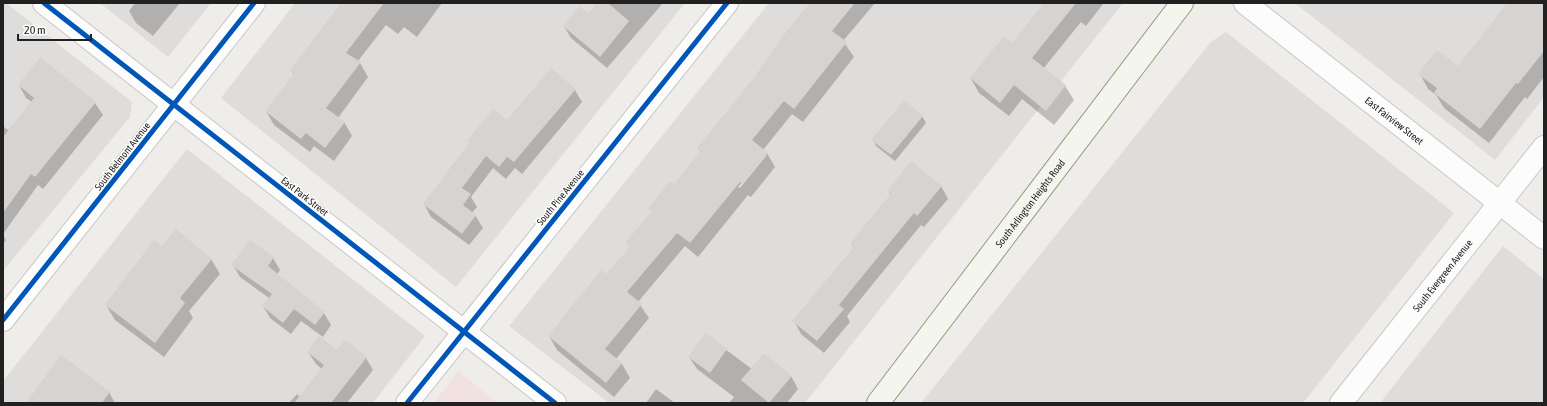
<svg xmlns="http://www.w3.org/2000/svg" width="1547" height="406" font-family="'Asap Condensed',sans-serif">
<rect width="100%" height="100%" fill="#efede9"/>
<g fill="#dedddb">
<path d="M3,3H6L132,102L130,117L3,271Z"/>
<path d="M100,3H211L168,57Z"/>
<path d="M295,3H685L456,287L221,98Z"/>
<path d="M769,3H1123L805,403H609L509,326Z"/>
<path d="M1295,3H1544V97L1495,160Z"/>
<path d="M1226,32L1454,213L1303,403H921L1211,42Z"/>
<path d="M187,149L425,336L373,403H3V381Z"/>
<path d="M1503,246L1544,279V403H1380Z"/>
</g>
<path fill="#f1e1df" d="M458,371L498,403H434Z"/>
<g fill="#0003" fill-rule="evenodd">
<path d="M135,3H180L153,36L136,23L129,11Z"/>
<path d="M353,3H442L417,37L404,27L398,34L386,25L358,61L360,63L368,77L338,118L344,122L352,136L334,161L314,146L310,152L274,125L266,111L294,75L291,70Z"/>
<path d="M599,3H663L607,68L571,38L564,26L589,15Z"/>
<path d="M814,3H875L843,41L854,57L803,122L792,114L763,150L767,153L775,167L751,197L748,195L698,257L685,246L638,302L649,318L616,359L622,364L630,378L614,397L557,350L549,336L606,276L630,248L627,243L652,213L649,209L674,186L701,153L699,148ZM764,156H766L740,188L738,187Z"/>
<path d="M1045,3H1104L1086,26L1081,22L1043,69L1065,86L1074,100L1054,125L1022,99L1009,116L979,93L971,79L1012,44Z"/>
<path d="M1507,3H1544V77L1527,99L1525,97L1489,143L1444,108L1436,95L1428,89L1420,74L1458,67L1508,4Z"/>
<path d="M40,59L95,103L103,115L43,189L38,185L3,234L6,240L3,244V126L9,131L32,102L26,98L19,85Z"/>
<path d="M575,90L582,102L522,174L515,168L506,179L493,168L471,197L477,207L472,213L475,215L483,228L469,245L431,217L424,204L507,122Z"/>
<path d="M922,116L926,123L895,161L876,146L873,140Z"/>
<path d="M941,186L948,199L924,227L921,225L859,301L847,316L850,322L824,353L801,334L794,321L854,248L851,243L891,196L888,191Z"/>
<path d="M162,248L211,259L220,274L189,311L193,318L164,357L115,320L106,305Z"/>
<path d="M273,258L280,270L277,275L324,313L331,325L323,337L301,321L291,334L270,318L263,306L269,298L240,277L233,265Z"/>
<path d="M706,335L752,369L791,376L798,389L787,403H729L734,397L697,369L689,357Z"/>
<path d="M345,341L366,358L373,370L347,403H289L297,394L300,397L322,369L316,364L308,352L337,351Z"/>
<path d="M656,389L675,403H646Z"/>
<path d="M109,392L115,403H27Z"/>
</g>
<g fill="#d6d3d0">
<path d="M341,3H384L346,53L361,62L326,108L345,122L325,148L306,133L301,139L265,111L294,74L290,70Z"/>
<path d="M597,3H608L629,21L600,57L563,26L580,6L589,13Z"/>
<path d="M810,3H855L832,31L847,42L794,109L784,101L752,140L768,153L742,184L740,182L690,243L677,233L627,292L642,304L605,349L622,363L606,383L548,336L601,270L606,274L630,247L625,243L651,212L648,209L670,181L674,184L701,151L697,148L754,78L782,37Z"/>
<path d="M1044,3H1076L1032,58L1066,85L1046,111L1014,85L1000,103L970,78L1004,36L1012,43Z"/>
<path d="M1507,3H1544V51L1518,84L1516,83L1480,129L1434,93L1437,88L1418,74L1437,50L1458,66Z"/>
<path d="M40,57L96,102L35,177L31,174L3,213V137L34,98L18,85Z"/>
<path d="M551,68L576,89L514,162L507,157L499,167L486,156L462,188L471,194L463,205L476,215L462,234L423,204L469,143L467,141L493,109L507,120Z"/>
<path d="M904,100L923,116L891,155L871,140Z"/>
<path d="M911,161L942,186L917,216L914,213L852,289L839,305L844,309L817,341L792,321L854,247L850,243L891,194L887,191Z"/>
<path d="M176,229L212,259L180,298L185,303L155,343L105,305L154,240L162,246Z"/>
<path d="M250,240L274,257L268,266L325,312L315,325L294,309L283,323L262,306L272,294L231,265Z"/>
<path d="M706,333L727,349L710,373L688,357Z"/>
<path d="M319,336L337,350L345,340L367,357L331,403H294L324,365L307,352Z"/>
<path d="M764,353L792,376L769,403L741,380Z"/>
<path d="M61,355L110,392L102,403H26Z"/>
</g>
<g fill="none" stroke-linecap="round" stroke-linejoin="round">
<g stroke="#c8c7c5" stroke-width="24">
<g id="minor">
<path d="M44,3L555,403"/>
<path id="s1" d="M1245,3L1544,238"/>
<path d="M3,320L254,3"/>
<path d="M407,403L727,3"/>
<path id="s2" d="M1341,403L1544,147"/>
</g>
</g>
<g stroke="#999a80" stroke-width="24">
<g id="secondary">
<path id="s3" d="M878,403L1182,3"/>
</g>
</g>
<use href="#minor" stroke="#fdfcfc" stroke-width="22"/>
<use href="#secondary" stroke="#f4f5ec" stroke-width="22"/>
<g stroke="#fff" stroke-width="8">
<g id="cycleway">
<path d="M44,3L555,403"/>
<path d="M3,320L254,3"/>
<path d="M407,403L727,3"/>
</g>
</g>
<use href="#cycleway" stroke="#0057b8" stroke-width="5"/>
</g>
<g text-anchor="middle" stroke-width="3" stroke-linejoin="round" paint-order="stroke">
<g font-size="10" fill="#212121" stroke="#fff">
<text dy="4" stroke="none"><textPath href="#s1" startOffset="190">East Fairview Street</textPath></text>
<text transform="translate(122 156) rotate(-52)" y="4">South Belmont Avenue</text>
<text transform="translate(305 196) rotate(38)" y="4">East Park Street</text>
<text transform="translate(560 197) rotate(-51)" y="4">South Pine Avenue</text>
<text dy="4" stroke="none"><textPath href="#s3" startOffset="251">South Arlington Heights Road</textPath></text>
<text dy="4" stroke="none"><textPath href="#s2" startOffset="163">South Evergreen Avenue</textPath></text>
</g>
</g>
<rect width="1547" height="406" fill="none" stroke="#212121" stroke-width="8"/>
<path d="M18 34v6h73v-6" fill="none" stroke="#212121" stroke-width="2"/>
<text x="24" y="34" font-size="12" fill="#212121" stroke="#ffffff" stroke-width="3" paint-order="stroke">20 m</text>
</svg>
